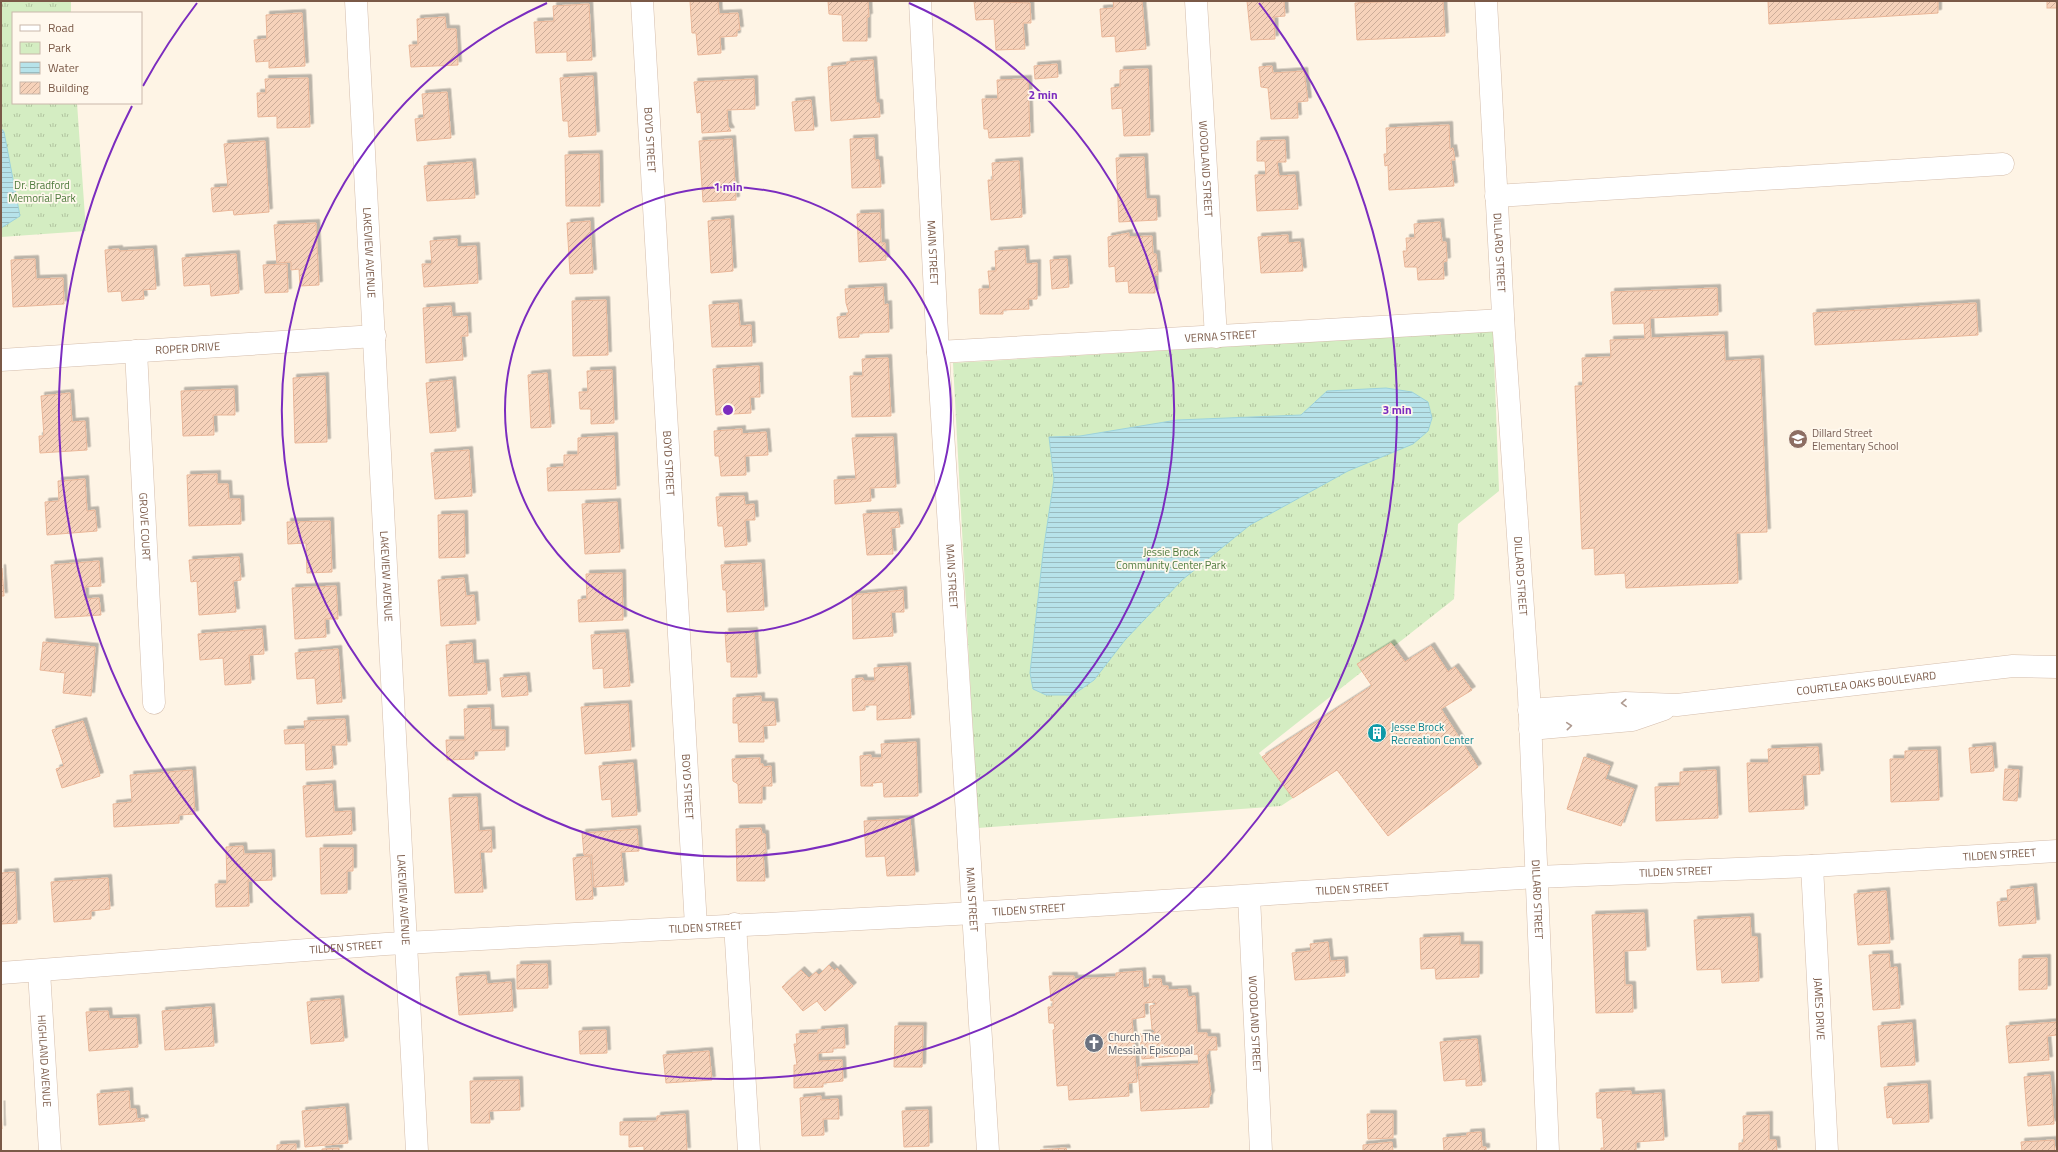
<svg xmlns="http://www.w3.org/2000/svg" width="2058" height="1152" font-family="'Titillium Web',sans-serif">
<defs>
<pattern id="park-tufts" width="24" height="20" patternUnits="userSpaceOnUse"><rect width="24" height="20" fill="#d4edc2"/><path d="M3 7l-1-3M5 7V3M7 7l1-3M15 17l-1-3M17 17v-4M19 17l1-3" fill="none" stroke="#b1c39f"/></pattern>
<pattern id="water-rules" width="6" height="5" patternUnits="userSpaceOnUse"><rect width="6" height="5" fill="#b7e3ea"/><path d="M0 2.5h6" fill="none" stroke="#9abbbf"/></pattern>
<pattern id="building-hatch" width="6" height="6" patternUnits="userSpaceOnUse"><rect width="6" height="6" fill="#f6d2ba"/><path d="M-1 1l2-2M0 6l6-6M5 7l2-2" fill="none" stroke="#ccad99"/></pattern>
<filter id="shadow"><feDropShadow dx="3.5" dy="-3.5" stdDeviation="0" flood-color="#0004"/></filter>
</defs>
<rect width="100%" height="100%" fill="#fef4e5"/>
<g fill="url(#park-tufts)">
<path d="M1,1H71V13H13V103H77L86,231L1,237Z"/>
<path d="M1493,331L1499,491L1458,524L1454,599L1259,753L1293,798L1281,806L978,828L953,363Z"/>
</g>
<g fill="url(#water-rules)" stroke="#9dd3dc">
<path d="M1,128L4,132L20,216L1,228Z"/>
<path d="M1386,388L1412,392L1428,402L1432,418L1428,431L1413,444L1348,471L1250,525L1182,580L1125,640L1094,680L1073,695H1046L1033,689L1030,673L1043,553L1054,479L1049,437L1080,436L1177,420L1301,415L1327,391Z"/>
</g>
<g fill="url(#building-hatch)" stroke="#eab799" filter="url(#shadow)">
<path d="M690,1H718L719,14L738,13L740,30H737V36L720,37L721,53L698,55L696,33H692Z"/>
<path d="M828,1H868L869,17H867V41H843L842,15L829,14Z"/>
<path d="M974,1L1030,3L1031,23H1023L1025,49L996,50L994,19L976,20Z"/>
<path d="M1113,1H1142L1146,49L1116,52L1115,36L1102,37L1100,9L1114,8Z"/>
<path d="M1247,1H1284L1285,16L1274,17L1275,39L1251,40Z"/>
<path d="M1402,1H1443L1445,36L1357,40L1355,3Z"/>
<path d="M1768,1H1938V13L1769,24Z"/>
<rect x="2047" y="1" width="10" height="7"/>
<path d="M589,4L592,60L567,61V52L536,53L534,22L554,21L553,6Z"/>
<path d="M302,13L305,66L269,68V61L256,62L254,40L267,39L266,15Z"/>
<path d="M445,17L446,29H456L458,65L411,67L409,45H418L417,19Z"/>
<path d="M873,60L876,103H879L880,117L831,121L828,67L847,65V62Z"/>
<path d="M1057,64L1058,77L1035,79L1034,66Z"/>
<path d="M1272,66L1273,73L1304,71L1308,101L1297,102L1298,118L1271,119L1268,88L1261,87L1259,67Z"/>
<path d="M1148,69L1150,135L1124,136L1122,108L1112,109L1111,88L1120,87V70Z"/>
<path d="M593,76L596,135L569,137L568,121H563L560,78Z"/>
<path d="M308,78L310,127L277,128V116L258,117L257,93H266L265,79Z"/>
<path d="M754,79L755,109L727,110L728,126L731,131L702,133L701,112L697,113L694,82Z"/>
<path d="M1028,79L1030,136L989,138L988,129H984L982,99H998L997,80Z"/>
<path d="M447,92L451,138L417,141L415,119L424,118L422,94Z"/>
<path d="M811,100L814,130L795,131L792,102Z"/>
<path d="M1449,125L1450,149L1453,148L1455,160H1451L1454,186L1389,190L1388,165L1385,166L1384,154H1387L1386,128Z"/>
<path d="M874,138L875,160H879L881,187L852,188L850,139Z"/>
<path d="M732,139L736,200L703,202L699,141Z"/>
<path d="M1285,140L1286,162H1277L1279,176L1295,175L1298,209L1257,211L1255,175H1266L1265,161H1257V141Z"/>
<path d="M265,141L269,212L234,215L233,210L213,212L211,188L228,187L224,144Z"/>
<path d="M599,154L600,206H566L565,155Z"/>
<path d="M1144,157L1146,199H1156L1157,220L1119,222L1116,158Z"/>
<path d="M1019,161L1022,217L991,220L988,180H993L992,163Z"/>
<path d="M472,162L475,198L427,201L424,166Z"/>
<path d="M880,213L881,243H885L886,260L859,262L857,214Z"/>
<path d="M730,219L733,271L711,273L708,221Z"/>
<path d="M590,221L593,273L570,274L567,223Z"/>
<path d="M1440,222L1442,242H1446L1447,261L1443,262L1444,279L1418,280L1417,267H1405L1403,251H1407L1406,238H1415L1414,224Z"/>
<path d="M316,223L319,285L300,286L299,269L291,270V262L277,263L274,225Z"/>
<path d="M1129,233V237L1152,236L1153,254H1156L1158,275H1154L1155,293H1129L1128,281L1116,282L1115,266L1109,267L1108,237Z"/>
<path d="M1288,235V243L1300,242L1303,271L1261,273L1258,237Z"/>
<path d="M457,239V247L476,246L478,283L424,287L422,264H432L430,241Z"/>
<path d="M119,249V251L153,249L156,289L143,290L144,299L122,301L121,291L108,292L105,250Z"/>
<path d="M1025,249L1026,264L1037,263V299H1028L1029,309L1003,310V314H980L979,289H990L988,271H996L995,251Z"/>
<path d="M236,254L239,293L211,296L210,284L184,286L182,258Z"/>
<path d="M35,259L36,279L63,278L64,304L13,307L11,260Z"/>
<path d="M1067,259L1069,287L1052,289L1050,260Z"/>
<path d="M287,264L288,292L265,293L263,265Z"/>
<path d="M883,287L884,305L888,304L889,332L859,333V337L839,338L837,317L847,316V313H849L846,303L845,289Z"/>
<path d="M1717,288L1718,315L1650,318L1651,338L1724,335L1725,361L1760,359L1767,532L1736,533L1738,583L1626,588L1625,573L1595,575L1594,548L1582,549L1575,386H1583L1582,358L1611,357L1610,340L1645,339L1644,323L1613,324L1611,292Z"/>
<path d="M606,300L608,355L573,356L572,301Z"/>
<path d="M738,303L740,326L751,325L752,346L712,347L709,305Z"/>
<path d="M1976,303L1978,335L1815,345L1813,313Z"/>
<path d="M451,306L452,317L467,316L468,336H461L463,360L426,363L423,308Z"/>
<path d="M888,358L891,416L852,417L850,376H863L862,359Z"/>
<path d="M759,366L760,397H750L751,413L716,415L713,369Z"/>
<path d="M612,370L614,423L591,424V409H580L579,392H588L587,371Z"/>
<path d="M547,373L551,427L531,428L528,375Z"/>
<path d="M325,376L327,442L295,443L293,378Z"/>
<path d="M452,380L456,431L430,433L426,383Z"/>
<path d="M234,389L235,415H213L214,435L183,436L181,391Z"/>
<path d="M70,393L72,422L85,421L87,450L40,453L39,436H44L41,396Z"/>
<path d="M742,429V434L766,432L768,455L745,456L746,475L721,476L719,456H715L714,431Z"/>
<path d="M614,436L616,489L548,491L547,468L564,467V455H578V438Z"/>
<path d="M893,437L896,487L870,488L871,501L835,504L834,480L856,479L852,438Z"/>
<path d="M469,450L472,496L435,499L431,453Z"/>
<path d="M217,474V484H228L229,499H240L241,524L189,526L187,475Z"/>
<path d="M85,479L87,511L95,510L97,531L47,535L45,502L59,501L58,481Z"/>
<path d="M744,496L745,505L754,504L755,520H745L747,545L725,547L723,526H718L716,497Z"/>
<path d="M617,502L620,552L585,554L582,504Z"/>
<path d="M898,512L900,527L891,528L893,554L867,555L863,514Z"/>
<path d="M464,514L465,557L439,558L438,515Z"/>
<path d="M330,521L332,572L307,573L306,543L288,544L287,522Z"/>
<path d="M239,557L241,580L233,581L236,612L199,615L197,581L191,582L189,560Z"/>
<path d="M99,561L101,586L85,587V599L99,598L101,615L55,618L51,565Z"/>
<path d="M761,563L764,610L727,612L726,590H723L721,565Z"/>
<path d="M1,568H2L4,596H1Z"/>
<path d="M622,573L623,620L579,622L578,600L587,599L586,574Z"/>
<path d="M464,578L466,596L474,595L476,624L441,626L438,580Z"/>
<path d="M336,586L338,619H325L326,637L295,639L292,588Z"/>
<path d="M903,590L904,612H891L893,636L853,639L852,595Z"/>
<path d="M262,629L264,654L249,655L251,683L225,685L223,658L200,660L198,634Z"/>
<path d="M754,631L757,677H731V662H727L725,632Z"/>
<path d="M625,633L630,686L604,688L603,668L593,669L591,635Z"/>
<path d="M43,642L95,647L91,696L63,693L65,673L40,670Z"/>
<path d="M472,643L473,664L485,663L487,694L449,696L446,645Z"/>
<path d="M1391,643L1405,662L1431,646L1448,672L1455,667L1472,690L1441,709L1478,767L1388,836L1337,770L1293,798L1262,757L1372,686L1357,664Z"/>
<path d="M338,649L342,702L317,704L315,678L297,679L295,653Z"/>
<path d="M907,666L911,718L877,720V705H865V710L853,711L852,679L863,678L864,681H875L874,668Z"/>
<path d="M526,676L528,695L502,697L500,678Z"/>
<path d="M761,696V702H774L776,725L763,726L764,742H739L738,723H733V698Z"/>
<path d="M628,704L631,750L585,754L581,707Z"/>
<path d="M490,708L491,730H505V750L474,751V759L447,760L446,740H465L464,709Z"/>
<path d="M345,719L347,745H331L333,768L306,770L305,743L285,744L284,730L305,729L304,721Z"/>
<path d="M83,721L100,776L62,788L56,769L64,766L52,730Z"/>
<path d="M916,742L918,796L884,797L883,782L872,783L873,786H861L860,756L871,755V758H882L881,744Z"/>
<path d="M1992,746L1994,771L1971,773L1969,748Z"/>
<path d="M1818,747L1820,774L1802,775L1804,809L1749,812L1747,763H1769L1768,749Z"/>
<path d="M1937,750L1939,800L1891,802L1890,759H1905V751Z"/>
<path d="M1584,757L1610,766L1605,779L1634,789L1621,826L1567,809Z"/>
<path d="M760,758V764H763V767L771,766L772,786H762V803H739L738,784L733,781L732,759Z"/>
<path d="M633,763L637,815L612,817L611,799L602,800L599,766Z"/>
<path d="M2005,769L2019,770L2017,801L2003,800Z"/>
<path d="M192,770L195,814L179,815V823L114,827L113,804L132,802L130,775Z"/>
<path d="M1716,770L1718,818L1656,821L1655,787L1680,786V772Z"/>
<path d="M332,784L334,812L351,811L352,834L306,837L303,786Z"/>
<path d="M477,797L479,831L491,830L492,852H480L483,892L455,893L449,798Z"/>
<path d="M910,819L915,875L887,876L885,856L866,857L864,821Z"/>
<path d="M761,828L762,834H765L766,852L763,853L765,881H737L736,829Z"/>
<path d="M637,829L639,851L621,852L624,885L594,887L592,855H584L582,833Z"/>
<path d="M243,846L244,854L271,853L272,880L248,881L249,906L216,907L215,884H227L226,847Z"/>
<path d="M320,848H353V871H347V893L321,894Z"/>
<path d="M590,856L593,899L576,900L573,858Z"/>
<path d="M15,872L17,923L1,924V873Z"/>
<path d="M108,878L110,909L91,911V919L54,922L51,882Z"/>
<path d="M2033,887L2036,923L1999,926L1997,902L2008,901L2007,890Z"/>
<path d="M1886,891L1890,943L1858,945L1854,894Z"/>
<path d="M1644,913L1646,950L1624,951L1625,985H1632L1633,1012L1596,1013L1592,915Z"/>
<path d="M1750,917L1751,937H1757L1759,981L1722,983L1721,969L1697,970L1694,920Z"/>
<path d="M1460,936V945H1479V977L1436,979L1435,968L1421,969L1420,938Z"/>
<path d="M1328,942L1330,961L1344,960L1345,976L1295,980L1292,953L1311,951L1310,944Z"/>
<path d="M1889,954L1890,968L1897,967L1900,1008L1873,1010L1869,955Z"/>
<path d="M2047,958V989L2019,990V959Z"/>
<path d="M547,964L548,988L517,989V965Z"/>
<path d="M829,965L835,971L837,968L853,986L825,1011L817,1001L803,1011L782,987L801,970L809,978L816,972L819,975Z"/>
<path d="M1142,971L1143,988L1150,987L1149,979H1161L1162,986H1168V990L1187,989L1188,997L1195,996L1197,1033H1207V1037H1216L1217,1050H1208V1054H1206L1211,1094L1209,1098V1107L1141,1111L1138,1067L1199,1064L1198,1054L1142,1059L1140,1034L1155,1033V1031L1152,1029L1150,1006L1156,1005L1155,1002L1144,1003L1145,1017L1132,1019L1137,1082L1128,1083L1129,1096L1069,1100L1068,1085L1057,1086L1053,1030L1055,1029L1054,1023H1049L1048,1007H1053V1000L1051,1001L1049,976H1074V979L1116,977V973Z"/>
<path d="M486,975L487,984L511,982L513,1011L459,1015L456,977Z"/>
<path d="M340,999L344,1041L311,1044L307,1002Z"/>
<path d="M211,1007L214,1046L165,1050L162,1011Z"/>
<path d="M108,1011L109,1019L136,1018L138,1047L89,1051L86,1012Z"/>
<path d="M2057,1022V1035L2047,1036L2049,1060L2009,1063L2006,1026Z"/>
<path d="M1912,1023L1915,1065L1881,1067L1878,1026Z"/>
<path d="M895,1026H923L922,1067H894Z"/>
<path d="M844,1028L845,1048H833V1052L818,1053V1061L842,1060L843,1081L823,1083V1087L794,1088V1065H797L794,1044H797L796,1034L818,1033V1030Z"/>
<path d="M606,1030L607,1053L580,1054L579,1031Z"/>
<path d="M1477,1039L1482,1085L1466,1086V1079L1444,1081L1440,1042Z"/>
<path d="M709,1051L712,1080L666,1083L663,1055Z"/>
<path d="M2050,1075L2054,1124L2028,1126L2024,1077Z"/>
<path d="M519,1080L520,1110L489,1111L490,1123H471L470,1081Z"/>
<path d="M1927,1084L1929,1122L1893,1124L1892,1117L1887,1118L1884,1087Z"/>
<path d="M129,1091L130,1109H136L137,1119L144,1118L145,1121L99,1125L97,1094Z"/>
<path d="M1631,1091V1095L1661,1093L1664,1140L1636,1142V1151H1601V1148H1604L1602,1118H1597L1596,1093Z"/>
<path d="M821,1096V1100L838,1099L839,1119H823L824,1135L802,1136L800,1098Z"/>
<path d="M1,1104L2,1129H1Z"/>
<path d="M345,1107L348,1143L305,1147L302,1111Z"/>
<path d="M928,1110L929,1146L904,1147L902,1111Z"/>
<path d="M685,1114L687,1151H644V1146L629,1147V1135H620V1122L657,1121V1116Z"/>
<path d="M1367,1114H1393V1138L1368,1139Z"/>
<path d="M1769,1115V1140H1776L1777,1151H1739V1143H1744L1743,1116Z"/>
<path d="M1481,1132L1482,1147H1486V1151H1444L1443,1138L1467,1136V1133Z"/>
<path d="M2054,1140L2055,1151H2022L2021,1142Z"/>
<path d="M1392,1142L1393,1151H1363V1145Z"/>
<path d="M296,1144V1151H277V1145Z"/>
<path d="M339,1148V1151H322V1149Z"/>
<path d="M1066,1148L1067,1151H1040V1150Z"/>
</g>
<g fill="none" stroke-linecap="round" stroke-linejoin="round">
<g stroke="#d4bdac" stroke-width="23">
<g id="minor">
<path id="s1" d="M356,1L417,1151"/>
<path id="s2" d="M642,1L696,926"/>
<path id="s3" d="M920,1L938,352L988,1151"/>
<path id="s4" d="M1196,1L1216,337"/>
<path id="s5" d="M1486,1L1504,333L1529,695L1548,1151"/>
<path d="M1496,196L2003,164"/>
<path id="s6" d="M136,351L154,703"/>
<path id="s7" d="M938,352L1503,320"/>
<path id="s8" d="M1,360L375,336"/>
<path id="s9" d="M1529,710L1625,703L1677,705L2013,666L2057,667"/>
<path d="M1530,729L1632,720L1664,709"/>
<path id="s10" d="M1812,866L1827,1151"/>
<path id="s11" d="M1249,896L1261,1151"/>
<path d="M735,924L749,1151"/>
<path id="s12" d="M39,971L50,1151"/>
<path id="s13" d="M1,973L386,944L974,913L1536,877L1812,866L2057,851"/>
</g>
</g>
<use href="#minor" stroke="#fff" stroke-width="22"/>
</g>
<defs><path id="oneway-chevron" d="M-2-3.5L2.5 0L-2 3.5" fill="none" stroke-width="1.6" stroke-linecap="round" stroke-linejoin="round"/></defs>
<g stroke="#af9b91">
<use href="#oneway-chevron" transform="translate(1624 703) rotate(178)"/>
<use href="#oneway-chevron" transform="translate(1569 726) rotate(-5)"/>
</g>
<g fill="none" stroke="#7b2cbf" stroke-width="2">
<circle cx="728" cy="410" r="223"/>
<path d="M909 3A446 446 0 1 1 547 3"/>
<path d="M143 86A669 669 0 0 1 197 3M1259 3A669 669 0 1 1 132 106"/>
</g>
<defs>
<g id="school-disc" transform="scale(1)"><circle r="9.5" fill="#8d6e63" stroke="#fff8ed"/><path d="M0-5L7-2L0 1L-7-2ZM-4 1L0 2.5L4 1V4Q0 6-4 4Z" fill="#fff"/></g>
<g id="building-disc" transform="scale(1)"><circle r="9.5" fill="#0f9aa8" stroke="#fff8ed"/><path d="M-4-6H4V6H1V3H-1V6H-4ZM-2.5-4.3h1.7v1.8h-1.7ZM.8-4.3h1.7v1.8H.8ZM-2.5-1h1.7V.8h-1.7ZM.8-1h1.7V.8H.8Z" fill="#fff"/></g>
<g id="church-disc" transform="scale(1)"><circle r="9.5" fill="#6b7280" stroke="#fff8ed"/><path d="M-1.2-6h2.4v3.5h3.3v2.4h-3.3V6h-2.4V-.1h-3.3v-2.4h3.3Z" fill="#fff"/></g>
</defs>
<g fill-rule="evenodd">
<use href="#school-disc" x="1798" y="439"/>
<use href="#building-disc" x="1377" y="733"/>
<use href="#church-disc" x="1094" y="1043"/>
</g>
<g text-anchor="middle" stroke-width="3.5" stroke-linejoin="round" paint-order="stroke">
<g font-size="11" fill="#7a5947" stroke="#fff8ed">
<text dy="4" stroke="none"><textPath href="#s2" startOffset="139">BOYD STREET</textPath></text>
<text dy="4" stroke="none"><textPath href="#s4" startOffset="168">WOODLAND STREET</textPath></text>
<text dy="4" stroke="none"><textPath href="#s1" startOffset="252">LAKEVIEW AVENUE</textPath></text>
<text dy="4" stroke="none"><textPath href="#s5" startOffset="252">DILLARD STREET</textPath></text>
<text dy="4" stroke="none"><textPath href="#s3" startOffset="252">MAIN STREET</textPath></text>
<text dy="4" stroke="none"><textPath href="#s7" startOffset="283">VERNA STREET</textPath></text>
<text dy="4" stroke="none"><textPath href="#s8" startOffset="187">ROPER DRIVE</textPath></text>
<text dy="4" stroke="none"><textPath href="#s2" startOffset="463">BOYD STREET</textPath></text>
<text dy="4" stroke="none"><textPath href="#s6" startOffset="176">GROVE COURT</textPath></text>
<text dy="4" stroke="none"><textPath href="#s1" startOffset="576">LAKEVIEW AVENUE</textPath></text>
<text dy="4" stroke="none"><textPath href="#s3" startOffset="576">MAIN STREET</textPath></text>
<text dy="4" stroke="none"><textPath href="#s5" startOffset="576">DILLARD STREET</textPath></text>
<text dy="4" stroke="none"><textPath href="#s9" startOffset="339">COURTLEA OAKS BOULEVARD</textPath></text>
<text dy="4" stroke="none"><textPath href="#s2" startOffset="787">BOYD STREET</textPath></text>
<text dy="4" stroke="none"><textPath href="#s13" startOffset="2002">TILDEN STREET</textPath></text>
<text dy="4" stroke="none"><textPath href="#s13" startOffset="1678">TILDEN STREET</textPath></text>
<text dy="4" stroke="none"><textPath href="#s13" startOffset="1354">TILDEN STREET</textPath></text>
<text dy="4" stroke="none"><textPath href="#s3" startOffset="900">MAIN STREET</textPath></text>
<text dy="4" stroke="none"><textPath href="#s5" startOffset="900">DILLARD STREET</textPath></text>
<text dy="4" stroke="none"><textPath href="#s1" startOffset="900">LAKEVIEW AVENUE</textPath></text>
<text dy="4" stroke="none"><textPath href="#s13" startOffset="1030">TILDEN STREET</textPath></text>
<text dy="4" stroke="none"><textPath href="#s13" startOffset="706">TILDEN STREET</textPath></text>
<text dy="4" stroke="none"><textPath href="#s13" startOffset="346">TILDEN STREET</textPath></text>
<text dy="4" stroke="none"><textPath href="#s10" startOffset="143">JAMES DRIVE</textPath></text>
<text dy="4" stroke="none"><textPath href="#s11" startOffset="128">WOODLAND STREET</textPath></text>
<text dy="4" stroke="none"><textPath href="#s12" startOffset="90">HIGHLAND AVENUE</textPath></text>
</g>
<g font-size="11" fill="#4e7a3c" stroke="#fff8ed">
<text x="42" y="189">Dr. Bradford<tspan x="42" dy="13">Memorial Park</tspan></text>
<text x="1171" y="556">Jessie Brock<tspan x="1171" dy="13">Community Center Park</tspan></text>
</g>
<g font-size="11" fill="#785e54" stroke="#fff8ed" text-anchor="start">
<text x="1812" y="437">Dillard Street<tspan x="1812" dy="13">Elementary School</tspan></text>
</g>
<g font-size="11" fill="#0d838f" stroke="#fff8ed" text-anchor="start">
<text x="1391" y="731">Jesse Brock<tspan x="1391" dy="13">Recreation Center</tspan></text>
</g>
<g font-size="11" fill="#5b616d" stroke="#fff8ed" text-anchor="start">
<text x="1108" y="1041">Church The<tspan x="1108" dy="13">Messiah Episcopal</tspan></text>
</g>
</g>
<circle cx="728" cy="410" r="6" fill="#7b2cbf" stroke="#fff8ed" stroke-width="2"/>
<g font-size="12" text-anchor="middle" font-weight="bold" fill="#7b2cbf" stroke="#fff8ed" stroke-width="3.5" stroke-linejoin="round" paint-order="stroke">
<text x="1043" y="99">2 min</text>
<text x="728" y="191">1 min</text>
<text x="1397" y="414">3 min</text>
</g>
<rect width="2058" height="1152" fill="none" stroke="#7a5947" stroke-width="4"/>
<rect x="12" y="12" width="130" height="92" fill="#fff8ed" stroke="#cab8ab"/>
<rect x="20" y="25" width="20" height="6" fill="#ffffff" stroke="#cab8ab"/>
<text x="48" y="32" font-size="12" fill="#7a5947">Road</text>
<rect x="20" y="42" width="20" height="12" fill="url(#park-tufts)" stroke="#cab8ab"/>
<text x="48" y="52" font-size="12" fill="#7a5947">Park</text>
<rect x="20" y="62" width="20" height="12" fill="url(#water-rules)" stroke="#cab8ab"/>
<text x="48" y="72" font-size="12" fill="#7a5947">Water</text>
<rect x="20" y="82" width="20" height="12" fill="url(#building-hatch)" stroke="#cab8ab"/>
<text x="48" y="92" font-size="12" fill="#7a5947">Building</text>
</svg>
